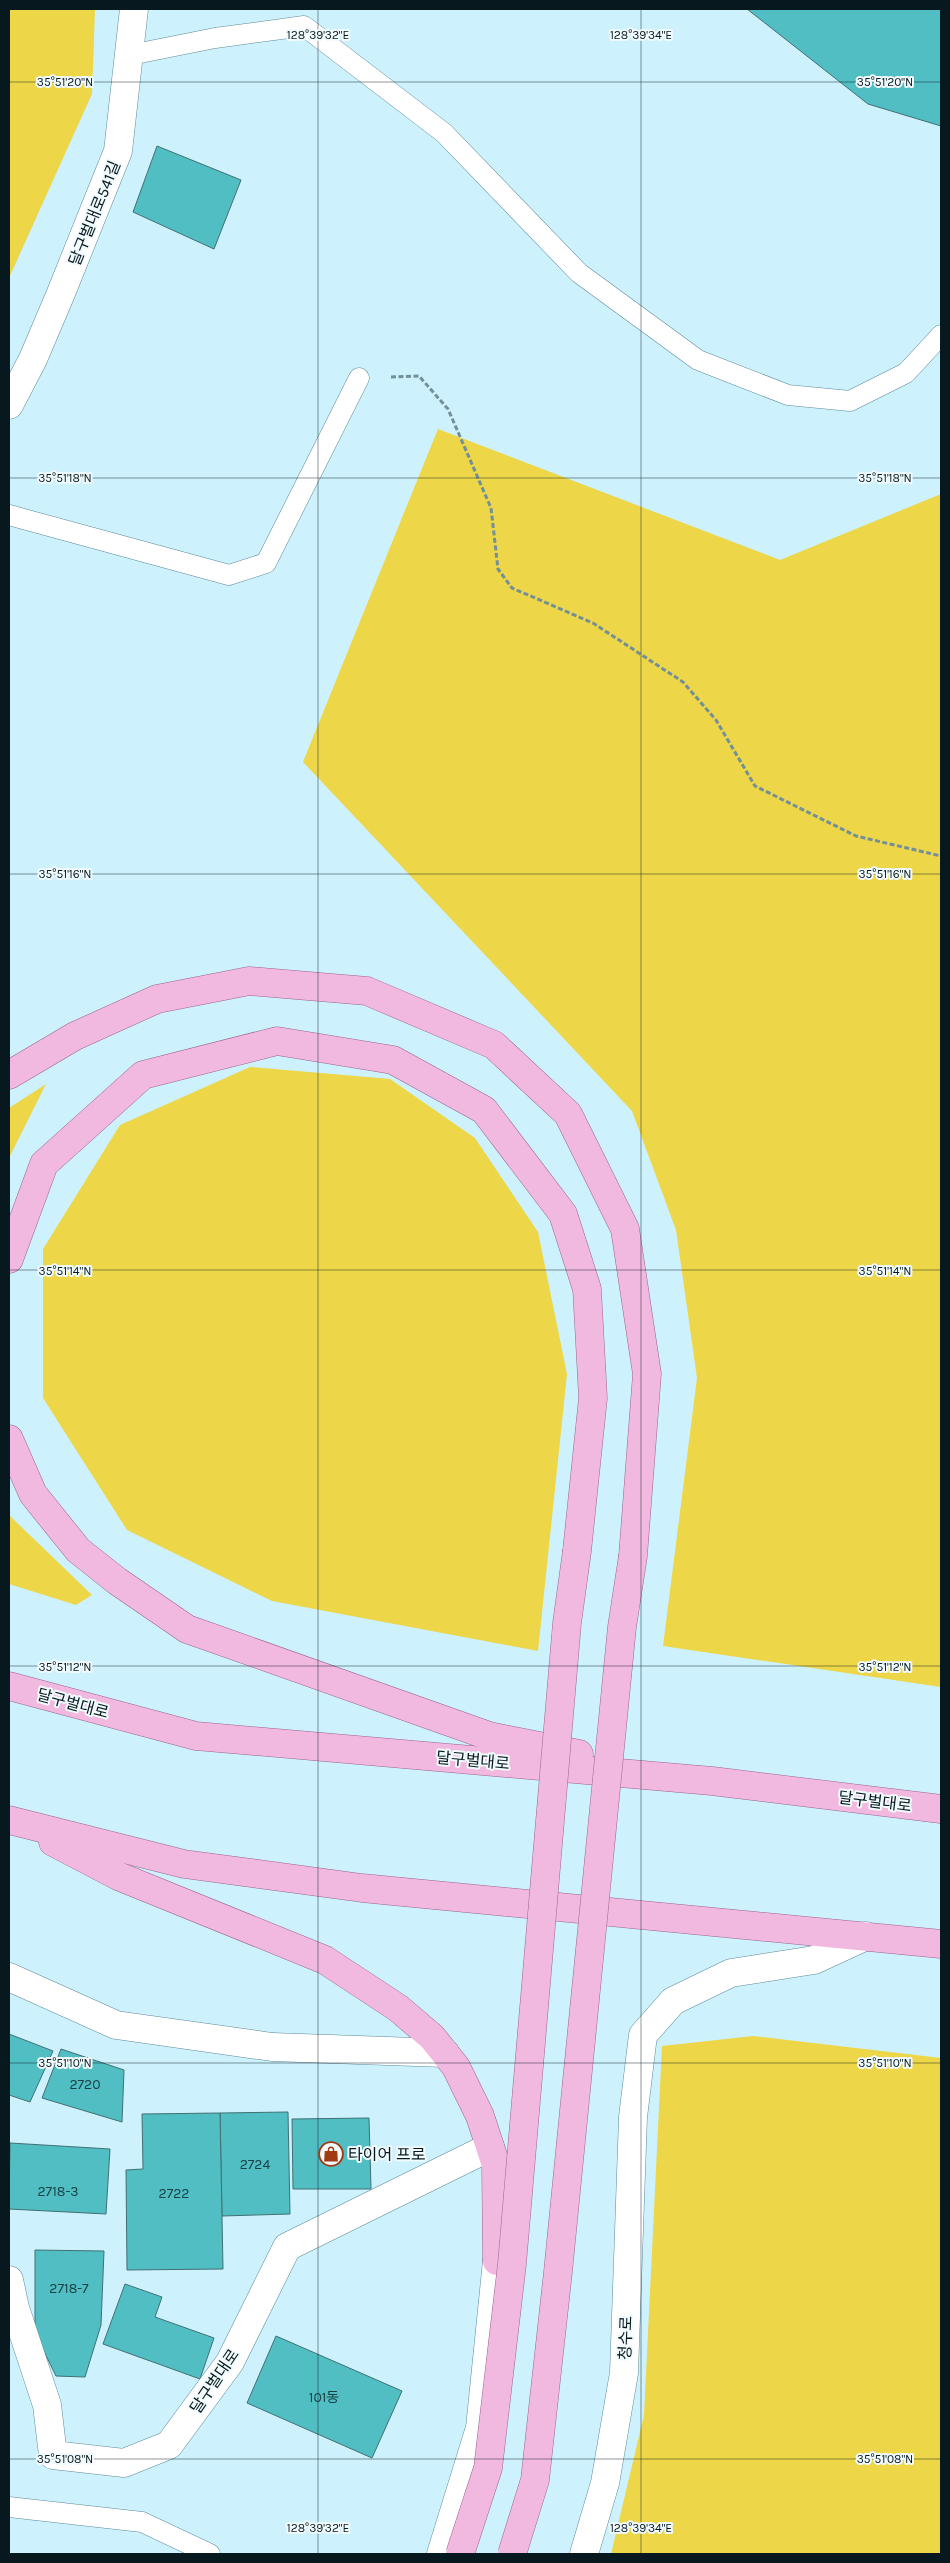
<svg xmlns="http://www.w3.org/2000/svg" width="950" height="2563" font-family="Karla,'Noto Sans KR',sans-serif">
<rect width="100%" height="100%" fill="#cdf2fe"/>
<g fill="#edd647">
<path d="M9,9H95L92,94L9,278Z"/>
<path d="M438,429L780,560L941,494V1687L663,1646L697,1378L676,1230L632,1111L303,762Z"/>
<path d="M250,1067L390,1079L475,1138L538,1232L567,1374L538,1651L272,1601L127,1530L43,1398V1249L120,1125Z"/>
<path d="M46,1084L9,1158V1108Z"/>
<path d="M9,1515L92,1595L76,1605L9,1584Z"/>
<path d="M753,2036L941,2058V2554H611L644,2415L662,2046Z"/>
</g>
<g fill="#50bec3" stroke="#417072">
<path d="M747,9H941V126L868,104Z"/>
<path d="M157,146L241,180L214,249L133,212Z"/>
<path d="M9,2034L53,2051L30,2102L9,2095Z"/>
<path d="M61,2049L124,2070L122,2122L42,2098Z"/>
<path d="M288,2112L290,2214L222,2216L220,2113Z"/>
<path d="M220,2113L223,2269L127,2270L126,2170L143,2169L142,2114Z"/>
<path d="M369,2118L371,2189H293L292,2119Z"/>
<path d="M10,2143L110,2149L106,2214L9,2209Z"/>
<path d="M35,2250L104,2251L101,2325L85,2377L56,2376L35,2333Z"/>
<path d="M125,2284L162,2297L155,2317L214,2338L200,2379L103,2344Z"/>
<path d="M276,2336L402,2391L372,2458L247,2403Z"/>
</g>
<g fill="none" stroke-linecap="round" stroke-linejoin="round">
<g stroke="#5e8997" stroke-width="21">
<g id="service">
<path d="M130,55L215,38L304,26L444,133L579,273L698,360L788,395L850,401L906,373L941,335"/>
<path d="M9,515L229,575L266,563L359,378"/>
<path d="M9,2507L142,2522L210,2554"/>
</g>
</g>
<g stroke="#5e8997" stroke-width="29">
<g id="minor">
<path d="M9,1977L116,2025L272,2047L445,2053"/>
<path d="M9,2280L15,2308L47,2405L53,2455L124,2463L169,2445L230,2362L287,2247L490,2147"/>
</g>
</g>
<g stroke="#5e8997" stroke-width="29">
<path id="tertiary" d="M9,405L33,359L61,293L118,151L134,9"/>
</g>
<g stroke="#5e8997" stroke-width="29">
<g id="secondary">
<path d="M441,2554L480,2428L497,2261"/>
<path d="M584,2554L605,2483L624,2373L633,2117L643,2035L673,2001L731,1973L814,1960L866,1936"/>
</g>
</g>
<g stroke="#9b638f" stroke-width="29">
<g id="primary">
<path d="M9,1075L75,1036L157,999L249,981L367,991L494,1045L568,1114L625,1229L647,1374L633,1556"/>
<path d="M9,1259L44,1164L143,1075L277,1041L393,1060L484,1110L563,1214L587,1289L593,1398L577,1551"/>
<path d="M9,1439L33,1494L78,1550L117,1581L187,1629L489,1736L579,1754"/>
<path d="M9,1686L196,1736L712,1781L941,1809"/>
<path d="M9,1820L184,1864L362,1888L941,1944"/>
<path d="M53,1842L118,1876L325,1960L398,2008L432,2037L456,2067L480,2116L496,2165L497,2261"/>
</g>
</g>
<path stroke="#738f98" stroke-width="3" stroke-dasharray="5 2.5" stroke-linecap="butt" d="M391,377L419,376L448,409L491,508L498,569L512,588L593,623L683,682L716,720L755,786L856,836L941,856"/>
<use href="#service" stroke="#fff" stroke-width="20"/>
<use href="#minor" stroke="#fff" stroke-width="28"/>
<use href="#tertiary" stroke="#fff" stroke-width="28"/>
<use href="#secondary" stroke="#fff" stroke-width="28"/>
<use href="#primary" stroke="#f2b9e0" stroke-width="28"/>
<g stroke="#9b638f" stroke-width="29" stroke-linecap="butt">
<g id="primary-bridge">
<path d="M460,2554L488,2468L512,2264L567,1623L577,1551"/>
<path d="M512,2554L535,2480L558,2272L622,1627L633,1556"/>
</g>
</g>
<use href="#primary-bridge" stroke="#f2b9e0" stroke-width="28"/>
</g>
<path fill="none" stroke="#07191e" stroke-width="1" stroke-opacity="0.45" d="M318,9V2554M641,9V2554M9,82H941M9,478H941M9,874H941M9,1270H941M9,1666H941M9,2063H941M9,2459H941"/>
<defs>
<g id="shop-ring" transform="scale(1.25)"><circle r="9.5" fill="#f1fafd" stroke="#a13c12" stroke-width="1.5"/><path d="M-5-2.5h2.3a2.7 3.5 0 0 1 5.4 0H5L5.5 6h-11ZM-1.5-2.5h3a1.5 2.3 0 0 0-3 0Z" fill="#a13c12"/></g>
</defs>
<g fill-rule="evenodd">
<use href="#shop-ring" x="331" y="2154"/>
</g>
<g text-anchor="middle" stroke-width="4" stroke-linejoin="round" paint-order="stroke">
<g font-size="14" fill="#194247">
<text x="85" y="2089">2720</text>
<text x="255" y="2169">2724</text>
<text x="58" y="2196">2718-3</text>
<text x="174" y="2198">2722</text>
<text x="69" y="2293">2718-7</text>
<text x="324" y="2402">101동</text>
</g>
<g font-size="16" fill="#07191e" stroke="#f1fafd">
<text transform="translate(94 213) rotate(-68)" y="6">달구벌대로541길</text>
<text transform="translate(73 1703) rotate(15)" y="6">달구벌대로</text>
<text transform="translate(473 1760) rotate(5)" y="6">달구벌대로</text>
<text transform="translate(875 1801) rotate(7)" y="6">달구벌대로</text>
<text transform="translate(625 2338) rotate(-88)" y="6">청수로</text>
<text transform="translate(214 2381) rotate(-56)" y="6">달구벌대로</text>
</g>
<g font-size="16" fill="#07191e" stroke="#f1fafd" text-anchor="start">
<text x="348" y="2160">타이어 프로</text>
</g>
</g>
<g font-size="12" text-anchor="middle" fill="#07191e" stroke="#f1fafd" stroke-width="4" stroke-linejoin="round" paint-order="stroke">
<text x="318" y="39">128°39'32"E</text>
<text x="641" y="39">128°39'34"E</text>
<text x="65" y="86">35°51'20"N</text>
<text x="885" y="86">35°51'20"N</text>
<text x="65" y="482">35°51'18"N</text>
<text x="885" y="482">35°51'18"N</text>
<text x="65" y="878">35°51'16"N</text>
<text x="885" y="878">35°51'16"N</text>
<text x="65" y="1275">35°51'14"N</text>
<text x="885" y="1275">35°51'14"N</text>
<text x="65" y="1671">35°51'12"N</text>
<text x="885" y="1671">35°51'12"N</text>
<text x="65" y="2067">35°51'10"N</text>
<text x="885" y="2067">35°51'10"N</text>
<text x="65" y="2463">35°51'08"N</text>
<text x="885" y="2463">35°51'08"N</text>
<text x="318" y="2532">128°39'32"E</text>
<text x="641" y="2532">128°39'34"E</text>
</g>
<rect width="950" height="2563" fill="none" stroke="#07191e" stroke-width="20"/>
</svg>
